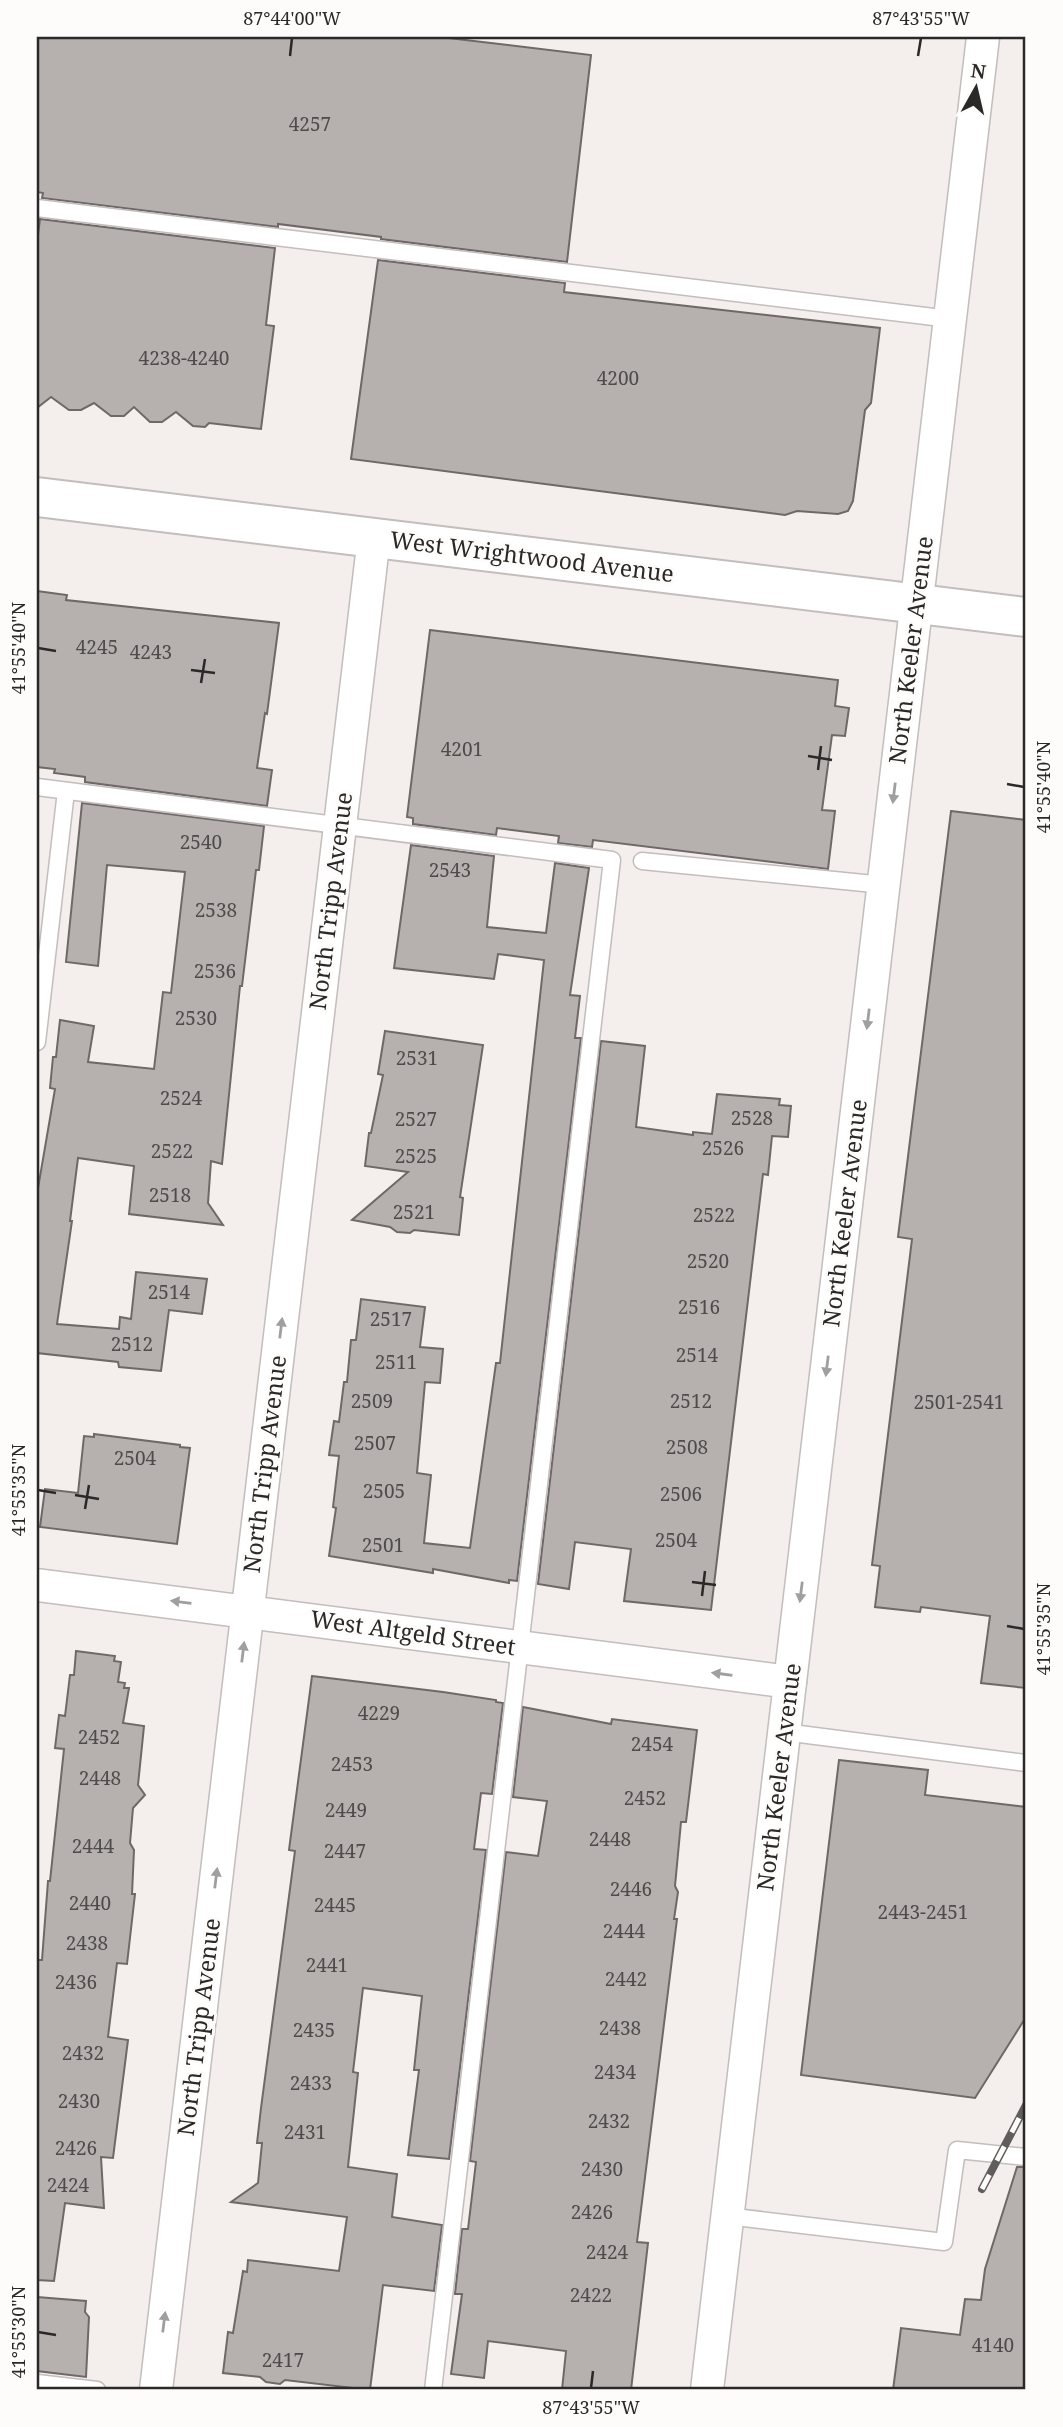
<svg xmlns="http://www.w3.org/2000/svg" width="1063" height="2427" font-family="'Noto Serif',serif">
<rect width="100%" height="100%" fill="#f4eeec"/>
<g fill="#b6b1af" stroke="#6e6967" stroke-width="2">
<path d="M37,37H440L591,55L567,262L381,239V237L278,224V227L42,198L43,193L37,192Z"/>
<path d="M40,219L275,248L266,325L274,326L261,429L209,423L205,427L193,426L176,412L162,422H150L134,407L124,416H111L94,403L81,410H69L51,397L37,408V243Z"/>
<path d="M378,260L565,283L564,292L880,328L871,403L865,410L853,501L848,511L838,514L797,511L785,515L351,459Z"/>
<path d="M37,591L67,595L66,600L279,623L267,714L265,713L257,768L272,770L267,806L85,782V777L54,773L55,769L37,767Z"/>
<path d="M430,630L838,680L835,706L849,708L845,736L832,735L822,810L835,811L828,869L593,840L592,847L558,843L559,836L497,828L496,835L413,824V818L407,817Z"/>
<path d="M82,803L264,826L259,870H256L242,986H240L222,1164L211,1161L208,1203L223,1225L129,1214L134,1166L78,1158L70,1221H72L57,1324L119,1329L120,1317L131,1319L136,1272L207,1279L202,1314L169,1310L161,1371L119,1367L118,1362L37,1353V1194L55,1089L50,1088L53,1057H56L60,1020L94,1026L88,1062L154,1069L163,992L171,993L185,872L107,865L98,966L66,962Z"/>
<path d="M951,811L1026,820V1688L981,1683L990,1616L921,1607L920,1612L875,1607L880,1566L872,1565L912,1239L898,1237Z"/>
<path d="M411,845L494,856L487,927L546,933L555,863L589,868L570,995L580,996L575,1038H581L517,1581L509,1580V1583L433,1569V1573L329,1556L336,1508L333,1507L339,1456L329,1455L334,1421L339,1422L344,1382H347L351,1340H356L361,1299L425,1307L420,1347L443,1349L440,1383L425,1382L417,1473L431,1475L424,1543L470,1548L496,1363H500L544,960L498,954L494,979L394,968Z"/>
<path d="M385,1031L483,1045L460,1197L463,1198L459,1235L414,1230L410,1233L397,1232L390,1227L352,1220L408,1172L365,1166L369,1133H371L383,1075L378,1074Z"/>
<path d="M601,1041L645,1046L636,1127L693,1135V1132L712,1134L717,1094L780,1099L779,1105L791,1106L788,1137L772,1136L768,1175L763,1174L711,1610L624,1601L631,1549L575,1542L569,1589L538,1584Z"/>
<path d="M94,1434L180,1445V1447L190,1448L177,1544L40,1527L45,1489L78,1493L84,1436L94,1437Z"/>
<path d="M76,1651L115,1656L114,1661L121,1662L118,1682L125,1683L124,1688H129L123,1723L144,1726L138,1785L145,1795L133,1808L130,1843L134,1850L132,1894H135L127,1964L117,1963L108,2037L128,2040L113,2158L101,2157L104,2208L65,2203L54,2281L37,2280V1960H42L48,1881H50L64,1749L55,1748L59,1715L65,1716L70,1675H74Z"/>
<path d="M312,1676L443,1692L496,1700V1702L503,1703L492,1794L481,1793L474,1849L486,1850L449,2159L408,2155L419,2070H414L422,1996L363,1988L353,2072L358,2073L348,2167L397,2174L392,2217L442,2225L434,2291L383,2285L370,2390L285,2380L280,2384L266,2382L260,2377L223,2373L228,2332L233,2333L243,2271L247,2272L248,2260L339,2271L347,2217L231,2202L258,2183L262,2143H257L261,2108L295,1851L289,1850Z"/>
<path d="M523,1707L611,1724L612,1719L697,1730L686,1822H681L675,1886L678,1892L674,1919H677L637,2242L648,2243L631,2390H562L566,2351L488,2341L484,2378L451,2374L462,2294H455L462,2229H468L476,2162L470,2161L506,1852L538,1856L547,1801L513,1797Z"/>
<path d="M839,1760L928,1770L925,1795L1026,1807V2017L975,2098L801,2075Z"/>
<path d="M1017,2167H1026V2390H893L901,2328L960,2335L965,2299L981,2300L985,2269Z"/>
<path d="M37,2297L86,2301L85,2312L89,2317L86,2377L37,2371Z"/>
</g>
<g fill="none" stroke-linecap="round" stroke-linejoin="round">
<g stroke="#c3bdbb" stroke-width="19">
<g id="lane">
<path d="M37,208L950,319"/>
<path d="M37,787L612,860L433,2390"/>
<path d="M642,861L884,885"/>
<path d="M37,1042L66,791"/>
<path d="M784,1732L1026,1763"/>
<path d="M727,2216L944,2242L957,2150L1026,2157"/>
<path d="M37,2383L97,2390"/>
</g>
</g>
<g stroke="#c3bdbb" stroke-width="35">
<g id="street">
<path d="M37,1585L790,1682"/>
<path d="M156,2390L374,537"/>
<path d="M707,2390L983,37"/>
</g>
</g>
<g stroke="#c3bdbb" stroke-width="42">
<path id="secondary" d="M37,497L1026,617"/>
</g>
<use href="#lane" stroke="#fff" stroke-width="16"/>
<use href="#street" stroke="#fff" stroke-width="32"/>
<use href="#secondary" stroke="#fff" stroke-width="38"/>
<g stroke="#605d5c" stroke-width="8">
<path id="rail" d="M982,2189L1026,2105"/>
</g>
<use href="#rail" stroke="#fefcfb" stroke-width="5" stroke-dasharray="16" stroke-linecap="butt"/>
</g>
<defs><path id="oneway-solid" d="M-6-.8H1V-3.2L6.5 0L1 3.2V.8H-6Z" transform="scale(1.75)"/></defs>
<g fill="#a09f9e">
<use href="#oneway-solid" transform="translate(894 793) rotate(97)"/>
<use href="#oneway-solid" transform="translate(868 1019) rotate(97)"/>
<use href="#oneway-solid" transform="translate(281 1328) rotate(-83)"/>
<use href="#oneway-solid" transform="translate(827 1366) rotate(97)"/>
<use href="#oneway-solid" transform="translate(801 1592) rotate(97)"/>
<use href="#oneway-solid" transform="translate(181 1602) rotate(-173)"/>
<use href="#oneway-solid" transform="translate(243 1652) rotate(-83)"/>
<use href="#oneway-solid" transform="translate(722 1674) rotate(-172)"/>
<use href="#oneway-solid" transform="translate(216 1878) rotate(-83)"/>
<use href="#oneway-solid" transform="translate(164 2322) rotate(-83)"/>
</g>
<path fill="none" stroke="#2b2928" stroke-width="2.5" d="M290,56L292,38M918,56L921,38M38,648L56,651M191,670L215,673M201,683L205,659M808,756L832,760M818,770L821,746M1007,784L1024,787M38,1490L56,1493M75,1495L99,1499M85,1509L89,1485M692,1582L716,1585M702,1596L705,1571M1007,1626L1024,1629M38,2332L56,2335M591,2388L593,2371"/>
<g text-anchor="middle" stroke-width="6" stroke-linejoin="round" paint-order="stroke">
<g font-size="19" fill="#4e4b4a">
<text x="310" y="131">4257</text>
<text x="184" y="365">4238-4240</text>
<text x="618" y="385">4200</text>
<text x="97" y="654">4245</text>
<text x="151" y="659">4243</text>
<text x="462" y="756">4201</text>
<text x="201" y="849">2540</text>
<text x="450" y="877">2543</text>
<text x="216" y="917">2538</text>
<text x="215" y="978">2536</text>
<text x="196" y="1025">2530</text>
<text x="417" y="1065">2531</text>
<text x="181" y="1105">2524</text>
<text x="752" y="1125">2528</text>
<text x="416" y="1126">2527</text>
<text x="723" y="1155">2526</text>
<text x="172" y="1158">2522</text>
<text x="416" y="1163">2525</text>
<text x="170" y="1202">2518</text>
<text x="414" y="1219">2521</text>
<text x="714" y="1222">2522</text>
<text x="708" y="1268">2520</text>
<text x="169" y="1299">2514</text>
<text x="699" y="1314">2516</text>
<text x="391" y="1326">2517</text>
<text x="132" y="1351">2512</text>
<text x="697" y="1362">2514</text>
<text x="396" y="1369">2511</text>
<text x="372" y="1408">2509</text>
<text x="691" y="1408">2512</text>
<text x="959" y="1409">2501-2541</text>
<text x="375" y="1450">2507</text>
<text x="687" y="1454">2508</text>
<text x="135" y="1465">2504</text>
<text x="384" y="1498">2505</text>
<text x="681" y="1501">2506</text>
<text x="676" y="1547">2504</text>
<text x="383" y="1552">2501</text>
<text x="379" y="1720">4229</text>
<text x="99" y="1744">2452</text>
<text x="652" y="1751">2454</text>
<text x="352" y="1771">2453</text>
<text x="100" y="1785">2448</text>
<text x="645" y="1805">2452</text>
<text x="346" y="1817">2449</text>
<text x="610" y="1846">2448</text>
<text x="93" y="1853">2444</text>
<text x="345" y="1858">2447</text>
<text x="631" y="1896">2446</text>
<text x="90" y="1910">2440</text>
<text x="335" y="1912">2445</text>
<text x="923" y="1919">2443-2451</text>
<text x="624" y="1938">2444</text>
<text x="87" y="1950">2438</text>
<text x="327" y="1972">2441</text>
<text x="626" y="1986">2442</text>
<text x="76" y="1989">2436</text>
<text x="620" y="2035">2438</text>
<text x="314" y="2037">2435</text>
<text x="83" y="2060">2432</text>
<text x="615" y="2079">2434</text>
<text x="311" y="2090">2433</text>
<text x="79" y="2108">2430</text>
<text x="609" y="2128">2432</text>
<text x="305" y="2139">2431</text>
<text x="76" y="2155">2426</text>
<text x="602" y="2176">2430</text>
<text x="68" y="2192">2424</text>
<text x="592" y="2219">2426</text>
<text x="607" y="2259">2424</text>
<text x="591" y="2302">2422</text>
<text x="993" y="2352">4140</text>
<text x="283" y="2367">2417</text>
</g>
<g font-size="23" fill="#2b2928" stroke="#fefcfb">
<text transform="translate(532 557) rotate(7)" y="8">West Wrightwood Avenue</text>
<text transform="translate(911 650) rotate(-83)" y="8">North Keeler Avenue</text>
<text transform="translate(331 901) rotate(-83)" y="8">North Tripp Avenue</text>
<text transform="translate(845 1213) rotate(-83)" y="8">North Keeler Avenue</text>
<text transform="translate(265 1464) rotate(-83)" y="8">North Tripp Avenue</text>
<text transform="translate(413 1633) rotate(8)" y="8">West Altgeld Street</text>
<text transform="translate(779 1777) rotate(-83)" y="8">North Keeler Avenue</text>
<text transform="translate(199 2027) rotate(-83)" y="8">North Tripp Avenue</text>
</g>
</g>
<rect width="1063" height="2427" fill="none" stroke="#fefcfb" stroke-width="77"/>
<g transform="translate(976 88) rotate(8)" stroke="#fefcfb" stroke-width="5" paint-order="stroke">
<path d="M0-5L12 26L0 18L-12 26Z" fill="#2b2928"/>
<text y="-10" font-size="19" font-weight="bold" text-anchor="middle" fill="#2b2928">N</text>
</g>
<rect x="38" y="38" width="986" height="2350" fill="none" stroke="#2b2928" stroke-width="2.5"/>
<g font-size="18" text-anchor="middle" fill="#2b2928">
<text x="292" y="25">87°44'00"W</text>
<text x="921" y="25">87°43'55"W</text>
<text transform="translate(19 648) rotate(-90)" y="6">41°55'40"N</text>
<text transform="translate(1044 787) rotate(-90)" y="6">41°55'40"N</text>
<text transform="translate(19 1490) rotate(-90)" y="6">41°55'35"N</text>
<text transform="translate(1044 1629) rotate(-90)" y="6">41°55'35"N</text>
<text transform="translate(19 2332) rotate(-90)" y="6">41°55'30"N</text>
<text x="591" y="2414">87°43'55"W</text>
</g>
</svg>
